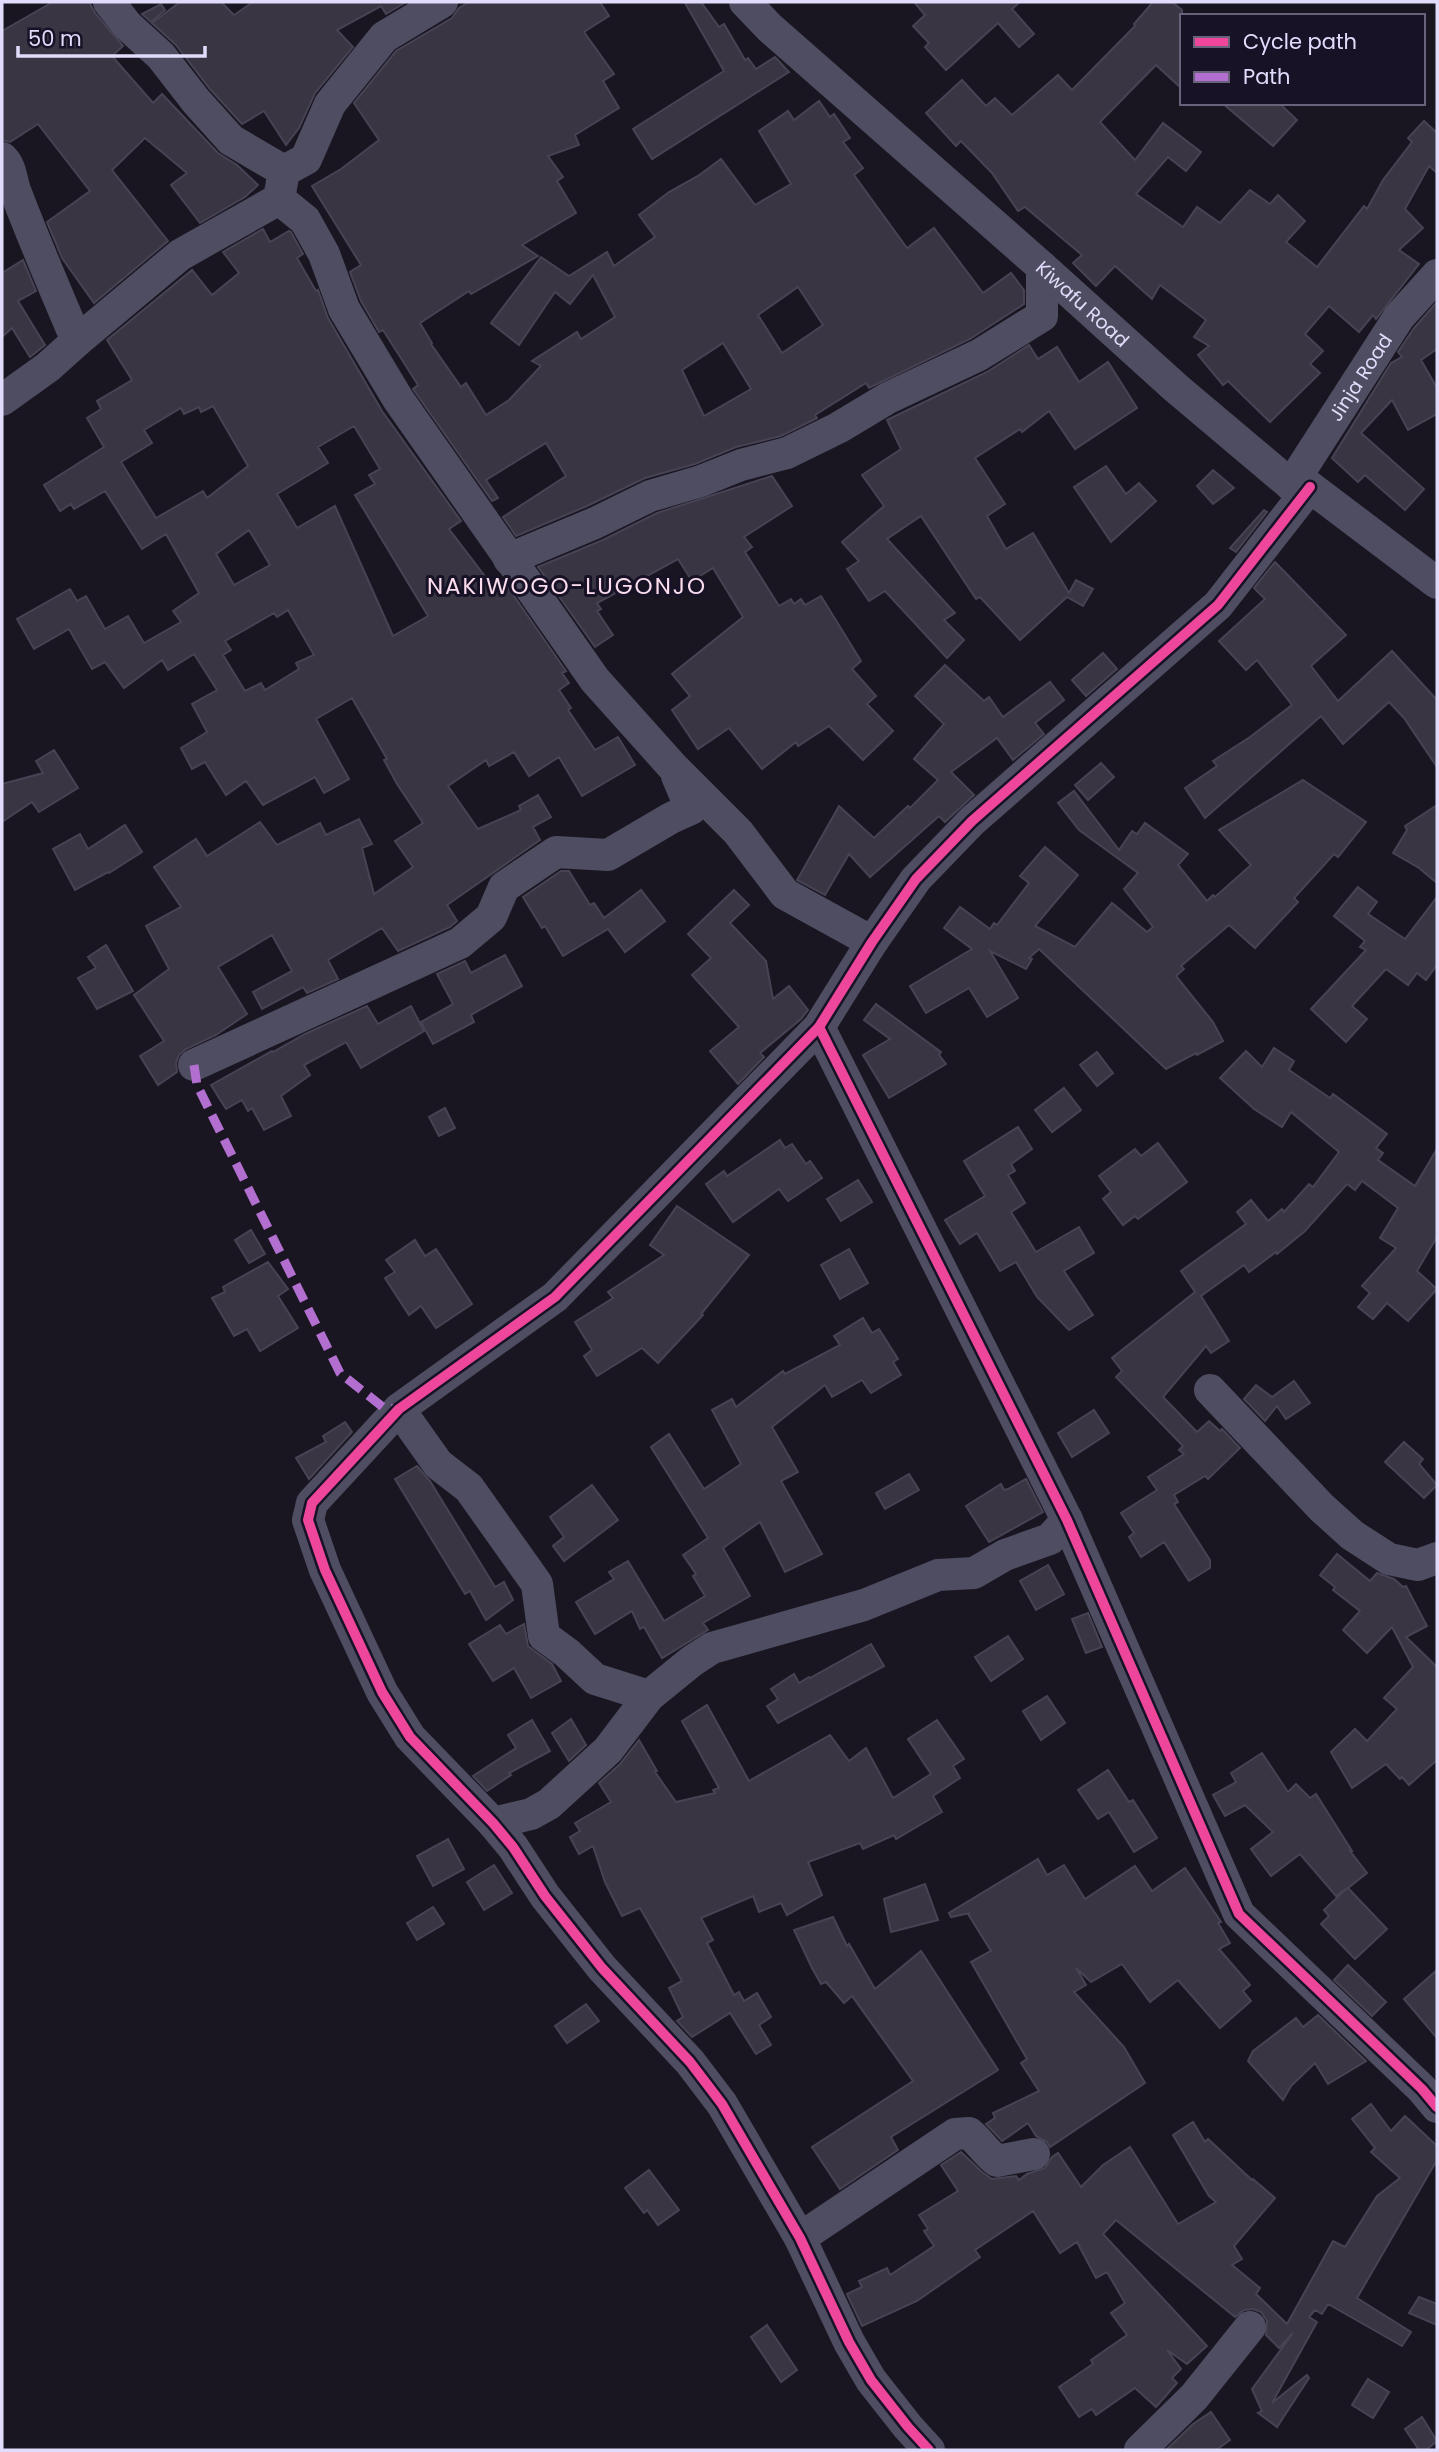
<svg xmlns="http://www.w3.org/2000/svg" width="1439" height="2452" font-family="Poppins,sans-serif">
<rect width="100%" height="100%" fill="#191622"/>
<g fill="#393543" stroke="#474354" stroke-width="2" fill-rule="evenodd">
<path d="M53,2H89L95,13L123,46L112,56L153,103L162,94L218,153L237,165L258,185L245,197L200,223L171,185L187,173L145,138L112,170L168,241L94,303L62,258L47,222L90,191L38,124L10,142L2,140V31Z"/>
<path d="M180,2H221L234,15L253,2H406L386,14L381,6L337,30L353,47L315,93L299,128L286,145L264,111L242,124L210,89L176,45L152,23Z"/>
<path d="M469,2H600L609,16L584,32L614,74L603,81L619,108L575,135L579,145L548,156L563,177L557,181L576,213L522,245L538,256L471,294L469,291L420,323L432,343L431,344L461,387L466,383L486,415L509,400L541,366L532,361L577,332L581,339L615,317L593,275L570,304L555,292L519,345L491,323L541,257L569,276L607,252L614,266L655,237L639,215L669,192L698,176L721,159L755,205L791,184L759,131L788,111L794,120L819,101L830,117L834,114L850,138L843,142L863,168L854,175L907,248L934,228L983,293L1011,273L1024,290V304L970,339L869,388L866,383L815,415L817,418L781,436L736,447L695,464L645,478L587,506L516,536L503,517L566,476L546,443L486,480L498,498L492,501L413,389L418,385L383,330L379,332L361,301L350,272L361,265L312,186L341,169L379,140L354,103L396,51L452,18L459,8ZM798,287L823,325L782,353L758,315ZM723,343L751,389L704,416L682,370Z"/>
<path d="M687,2H701L719,27L724,24L745,60L748,58L756,69L775,57L789,72L652,159L633,129L724,71L685,3Z"/>
<path d="M914,2H1020L1012,9L1034,34L1019,47L998,23L946,70L925,47L929,43L913,26L925,15Z"/>
<path d="M1153,2H1172L1182,10V89L1156,65L1100,122L1135,160L1163,123L1201,152L1186,171L1168,157L1136,194L1183,227L1197,207L1220,223L1250,190L1270,204L1278,195L1305,221L1286,242L1317,267L1364,206L1367,209L1383,180L1412,142L1408,138L1424,121L1437,133V173L1429,166L1405,209L1423,228L1399,250L1419,264L1376,319L1373,315L1359,332L1329,306L1305,334L1323,351L1310,364L1320,373L1270,422L1228,381L1223,385L1198,355L1209,346L1194,337L1206,320L1160,285L1152,299L1115,266L1096,286L1073,263L1082,255L1025,207L1018,211L992,173L961,141L956,146L926,113L962,80L986,106L995,98L1012,115L1058,75L1072,90L1135,26L1134,24Z"/>
<path d="M161,4L165,10L151,22L142,14Z"/>
<path d="M1222,103H1279L1297,120L1273,146Z"/>
<path d="M263,229L270,242L289,231L291,232L303,254L297,258L316,291L318,290L328,318L382,411L461,521L449,529L497,592L507,586L566,671L562,673L569,683L559,690L571,708L568,710L595,750L618,737L635,765L582,796L559,757L529,776L514,752L489,766L486,760L448,786L478,829L521,810L519,806L538,795L551,817L533,827L540,840L447,905L457,921L450,927L398,951L382,928L328,960L338,979L307,993L303,987L262,1009L253,992L292,971L272,935L218,967L247,1014L216,1035L186,1049L179,1055L176,1063L177,1072L158,1085L140,1056L164,1041L134,995L169,969L146,926L181,907L154,867L196,839L207,856L260,822L277,845L320,823L326,835L359,819L372,844L362,848L374,894L413,867L395,841L423,823L397,784L384,760L387,759L352,698L316,719L349,779L324,793L315,777L263,805L246,781L226,795L205,762L192,769L181,748L207,732L192,704L217,690L194,654L168,670L162,660L124,688L105,662L92,669L69,629L34,649L17,619L70,589L77,601L86,596L105,629L128,616L144,643L181,622L173,611L199,593L166,534L142,549L105,491L74,509L71,504L60,511L44,485L104,447L87,418L101,409L97,401L132,380L107,340L192,270L212,295L239,273L223,252ZM213,406L248,466L207,498L203,491L156,518L121,462L152,443L144,430L181,408L184,414L199,407L201,412ZM354,426L380,469L369,475L375,484L355,495L428,616L393,636L335,506L297,528L277,494L328,463L318,447ZM249,530L270,565L234,585L216,554ZM288,610L314,655L296,663L299,669L265,690L261,683L245,691L223,655L231,650L225,641L274,613L277,617Z"/>
<path d="M23,260L36,291L18,301L45,345L30,357L12,328L2,337V273Z"/>
<path d="M1437,302V349L1421,360L1437,388V414L1408,430L1392,400L1361,433L1424,489L1405,510L1365,475L1358,482L1332,458L1391,363L1402,357L1398,352L1414,328Z"/>
<path d="M1029,345L1038,359L1057,347L1079,382L1108,362L1137,408L1075,449L1049,411L1022,432L1020,429L975,458L1005,504L987,516L1006,549L1033,533L1069,593L1076,580L1093,589L1083,606L1067,597L1020,640L980,597L976,599L921,516L887,539L955,613L944,620L964,640L947,658L885,591L869,601L847,569L859,561L842,542L884,506L862,475L901,449L887,420L987,372Z"/>
<path d="M1106,466L1126,494L1139,483L1156,501L1111,542L1074,487Z"/>
<path d="M1213,470L1234,488L1213,504L1197,486Z"/>
<path d="M772,476L792,506L744,537L752,547L745,552L779,606L791,599L794,604L801,599L805,605L821,596L861,661L852,669L876,696L867,704L893,731L863,760L829,726L798,746L796,742L762,769L729,728L698,749L672,710L690,696L672,674L743,617L713,568L692,581L678,559L597,603L601,609L597,611L613,635L595,647L538,567L603,540L657,513Z"/>
<path d="M1264,510L1267,512L1236,552L1230,548Z"/>
<path d="M1275,562L1346,635L1311,666L1338,701L1392,651L1437,700V767L1404,718L1389,702L1343,744L1321,716L1205,818L1185,788L1217,766L1213,761L1250,737L1292,705L1257,660L1246,670L1219,641L1265,599L1254,588Z"/>
<path d="M1103,653L1117,669L1086,696L1072,680Z"/>
<path d="M945,665L984,701L989,697L1003,717L1050,682L1064,700L1035,723L1044,734L1013,760L997,738L951,772L974,795L945,822L939,816L870,877L849,854L825,895L797,880L839,806L874,838L908,806L910,808L938,780L914,759L944,724L915,696Z"/>
<path d="M54,750L78,788L39,812L32,802L2,822V784L43,773L36,761Z"/>
<path d="M1101,763L1114,777L1088,800L1075,785Z"/>
<path d="M1303,780L1366,822L1338,857L1334,854L1294,898L1298,902L1255,948L1229,925L1181,966L1184,969L1176,976L1213,1022L1223,1041L1197,1055L1196,1053L1166,1069L1039,949L1029,958L1032,959L1026,969L990,951L1018,998L987,1017L969,988L926,1013L910,986L972,949L944,928L960,907L990,929L994,923L997,925L1029,883L1020,876L1045,847L1078,875L1035,926L1075,947L1112,903L1147,932L1153,927L1124,889L1138,873L1079,830L1058,803L1074,791L1119,850L1132,831L1137,834L1145,823L1188,854L1178,865L1207,901L1213,895L1215,897L1251,865L1219,830Z"/>
<path d="M1437,805V883L1419,868L1393,853L1407,830L1405,826Z"/>
<path d="M125,825L142,852L109,873L108,872L75,890L53,849L80,834L88,849Z"/>
<path d="M561,871H569L590,905L594,903L604,918L641,890L665,921L625,952L608,929L563,956L545,926L542,928L523,897Z"/>
<path d="M1358,887L1377,902L1368,914L1405,939L1437,897V965L1426,980L1417,973L1408,985L1386,969L1352,1006L1367,1019L1346,1042L1311,1009L1366,950L1360,947L1365,941L1334,916Z"/>
<path d="M734,890L749,905L730,923L766,961L773,999L789,986L808,1010L801,1019L760,1053L764,1057L738,1084L710,1051L739,1027L692,975L711,958L688,934Z"/>
<path d="M106,945L133,991L97,1009L78,978L96,968L88,957Z"/>
<path d="M505,955L522,986L471,1015L474,1022L433,1044L421,1022L453,1004L437,974L465,961L471,973Z"/>
<path d="M876,1004L941,1052L939,1055L946,1064L889,1098L863,1055L890,1039L864,1020Z"/>
<path d="M367,1006L378,1024L411,1006L424,1031L361,1068L346,1042L304,1065L310,1075L281,1096L291,1116L264,1130L252,1108L248,1111L242,1100L226,1109L211,1085L272,1051L273,1052L305,1034Z"/>
<path d="M1274,1048L1294,1061L1289,1070L1330,1098L1333,1094L1387,1134L1376,1148L1383,1153L1378,1160L1415,1186L1437,1149V1237L1417,1271L1437,1289L1408,1321L1387,1303L1373,1319L1358,1307L1370,1293L1362,1286L1396,1248L1380,1238L1398,1208L1362,1181L1355,1190L1347,1184L1305,1231L1277,1254L1276,1252L1249,1272L1244,1265L1201,1296L1229,1341L1211,1353L1206,1346L1163,1397L1197,1432L1209,1421L1220,1431L1222,1429L1240,1448L1208,1479L1205,1476L1174,1495L1178,1502L1174,1504L1210,1560V1568L1189,1581L1164,1542L1141,1557L1129,1537L1134,1533L1121,1513L1157,1490L1148,1477L1184,1454L1179,1450L1183,1446L1116,1377L1122,1371L1112,1358L1195,1292L1181,1271L1246,1224L1237,1212L1251,1200L1268,1221L1282,1209L1284,1212L1309,1184L1313,1187L1339,1152L1291,1112L1282,1127L1254,1109L1220,1078L1246,1051L1262,1067Z"/>
<path d="M1097,1052L1113,1073L1097,1086L1080,1065Z"/>
<path d="M1064,1088L1081,1110L1052,1132L1035,1110Z"/>
<path d="M445,1108L455,1128L439,1136L429,1117Z"/>
<path d="M1018,1127L1032,1149L1011,1164L1015,1171L1008,1175L1025,1203L1011,1212L1036,1252L1079,1227L1094,1253L1064,1271L1093,1315L1069,1330L1037,1297L1016,1262L1000,1271L977,1233L960,1244L945,1220L985,1196L964,1161Z"/>
<path d="M780,1140L785,1148L792,1144L806,1164L810,1161L822,1178L788,1201L779,1189L733,1222L706,1184L724,1171L727,1176Z"/>
<path d="M1158,1143L1187,1182L1138,1219L1135,1216L1123,1225L1103,1199L1111,1192L1099,1176L1135,1149L1141,1156Z"/>
<path d="M858,1180L872,1202L841,1221L827,1199Z"/>
<path d="M677,1206L749,1255L701,1314L703,1315L658,1363L642,1348L597,1376L584,1356L592,1350L575,1322L613,1298L608,1292L664,1255L650,1245Z"/>
<path d="M251,1230L265,1254L249,1263L235,1240Z"/>
<path d="M415,1240L425,1256L436,1249L472,1304L436,1328L421,1306L409,1315L385,1278L395,1272L386,1260Z"/>
<path d="M849,1249L868,1283L840,1299L821,1265Z"/>
<path d="M268,1262L288,1289L278,1296L298,1328L260,1351L247,1329L234,1336L212,1298L225,1292L223,1287Z"/>
<path d="M863,1318L872,1333L879,1329L898,1359L893,1362L901,1375L871,1393L862,1380L832,1397L825,1385L772,1427L798,1472L781,1481L822,1554L785,1572L760,1522L723,1548L750,1596L703,1623L708,1630L662,1658L644,1627L640,1629L632,1611L595,1634L576,1602L614,1579L609,1572L628,1561L664,1621L705,1596L693,1576L696,1574L683,1555L708,1538L651,1447L669,1434L704,1489L741,1464L712,1410L732,1399L736,1407L783,1371L785,1374L840,1345L834,1336Z"/>
<path d="M1294,1381L1310,1403L1286,1419L1277,1406L1265,1421L1244,1399L1256,1385L1272,1397Z"/>
<path d="M1094,1410L1109,1433L1072,1457L1058,1433Z"/>
<path d="M345,1422L352,1432L309,1479L296,1458L326,1442L323,1436Z"/>
<path d="M1404,1442L1423,1459L1419,1464L1437,1485L1424,1498L1385,1462Z"/>
<path d="M417,1466L430,1481L495,1587L504,1582L513,1600L486,1620L470,1591L465,1594L395,1479Z"/>
<path d="M909,1474L919,1490L885,1509L876,1493Z"/>
<path d="M1026,1479L1043,1512L989,1542L966,1506L1001,1484L1004,1490L1008,1489Z"/>
<path d="M592,1485L618,1520L564,1561L553,1546L564,1537L550,1517Z"/>
<path d="M1337,1554L1370,1581L1377,1573L1394,1579L1403,1587L1406,1586L1427,1626L1406,1637L1437,1667V1760L1409,1785L1402,1777L1400,1779L1386,1764L1352,1788L1331,1752L1355,1729L1367,1741L1397,1709L1384,1698L1413,1667L1392,1627L1367,1653L1343,1630L1360,1611L1333,1590L1335,1587L1320,1575Z"/>
<path d="M1048,1565L1064,1594L1036,1610L1020,1581Z"/>
<path d="M1088,1613L1102,1647L1086,1653L1072,1619Z"/>
<path d="M524,1624L528,1646L552,1664L561,1681L531,1698L514,1668L493,1681L469,1644L500,1625L506,1634Z"/>
<path d="M1008,1636L1023,1659L991,1681L975,1657Z"/>
<path d="M871,1644L884,1666L778,1723L767,1706L778,1699L771,1689L794,1674L799,1683L809,1677L810,1678Z"/>
<path d="M1047,1696L1065,1723L1041,1740L1023,1711Z"/>
<path d="M707,1705L749,1781L830,1735L849,1761L866,1748L893,1798L931,1774L908,1739L937,1720L964,1759L953,1766L960,1778L933,1796L942,1812L896,1839L894,1835L863,1849L860,1843L808,1862L822,1895L787,1915L781,1903L759,1912L753,1896L701,1918L713,1940L707,1943L734,1995L739,1992L744,2001L757,1993L771,2017L759,2025L771,2045L756,2054L730,2013L692,2037L677,2021L683,2017L669,1988L682,1981L640,1908L622,1916L605,1882L593,1846L579,1854L570,1837L580,1831L575,1823L611,1802L599,1783L620,1764L639,1740L657,1771L655,1772L676,1802L715,1793L713,1790L719,1788L682,1721Z"/>
<path d="M571,1719L586,1745L569,1761L552,1733Z"/>
<path d="M532,1720L550,1751L509,1773L511,1775L487,1791L473,1776L516,1748L508,1735Z"/>
<path d="M1262,1753L1288,1792L1296,1784L1310,1798L1316,1794L1352,1851H1350L1367,1873L1348,1888L1387,1929L1355,1959L1321,1924L1329,1916L1324,1910L1347,1888L1336,1896L1300,1854L1271,1876L1251,1849L1273,1832L1245,1805L1225,1816L1213,1795L1236,1782L1231,1773Z"/>
<path d="M1108,1770L1129,1802L1133,1800L1157,1838L1134,1852L1109,1812L1098,1819L1078,1790Z"/>
<path d="M448,1839L464,1869L433,1886L417,1856Z"/>
<path d="M1038,1859L1047,1875L1064,1865L1085,1899L1135,1866L1152,1891L1185,1868L1221,1922L1218,1923L1230,1943L1219,1949L1250,1985L1243,1991L1251,2001L1220,2028L1178,1980L1150,2002L1122,1964L1091,1982L1076,1968L1086,1985L1074,1992L1124,2047L1145,2083L1050,2147L1047,2142L1036,2136L1028,2123L1002,2141L986,2124L995,2118L993,2113L1039,2091L1021,2063L1027,2059L971,1962L991,1951L968,1914L970,1913L951,1917L949,1913Z"/>
<path d="M494,1865L512,1893L484,1910L467,1882Z"/>
<path d="M925,1884L938,1920L891,1932L884,1899Z"/>
<path d="M433,1907L444,1924L417,1940L407,1923Z"/>
<path d="M833,1917L847,1946L849,1944L875,1989L921,1951L998,2070L891,2137L898,2150L840,2189L812,2147L913,2081L852,1996L844,2003L826,1982L821,1984L812,1968L794,1930Z"/>
<path d="M1348,1965L1386,2002L1372,2016L1334,1980Z"/>
<path d="M1437,1970V2038L1404,1999Z"/>
<path d="M586,2004L599,2021L567,2043L555,2026Z"/>
<path d="M1318,2015L1366,2061L1328,2084L1315,2063L1291,2086L1283,2100L1248,2061L1253,2051L1296,2018L1303,2027Z"/>
<path d="M1371,2104L1391,2131L1405,2116L1437,2146V2160L1357,2298L1411,2332L1402,2346L1328,2304L1322,2314L1315,2310L1309,2317L1317,2322L1272,2403L1307,2375L1309,2378L1277,2427L1258,2413L1262,2411L1252,2389L1293,2333L1279,2348L1266,2335L1267,2321L1261,2312L1253,2309L1244,2310L1235,2317L1116,2220L1103,2234L1207,2346L1187,2364L1167,2350L1181,2369L1172,2378L1177,2383L1156,2407L1135,2388L1096,2415L1092,2409L1079,2417L1059,2387L1093,2364L1091,2360L1127,2335L1111,2313L1125,2303L1107,2272L1096,2278L1077,2242L1060,2253L1033,2211L975,2250L980,2257L917,2301L862,2326L847,2294L862,2287L859,2281L887,2268L890,2275L934,2246L924,2231L928,2229L919,2215L958,2191L941,2165L961,2152L982,2172L992,2179L1016,2176L1019,2180L1027,2174L1045,2168L1052,2157L1058,2153L1081,2187L1103,2165L1130,2147L1178,2224L1216,2202L1209,2196L1173,2135L1193,2122L1205,2142L1208,2139L1252,2180L1253,2179L1275,2198L1234,2246L1242,2259L1232,2265L1260,2288L1256,2294L1287,2324L1333,2241L1345,2247L1377,2196L1400,2178L1371,2152L1375,2148L1352,2119Z"/>
<path d="M649,2170L679,2210L658,2225L647,2210L644,2213L625,2188Z"/>
<path d="M1419,2297L1437,2304V2325L1409,2313Z"/>
<path d="M767,2325L797,2370L781,2382L751,2337Z"/>
<path d="M1368,2379L1389,2392L1373,2418L1352,2405Z"/>
<path d="M1211,2412L1230,2440L1216,2450H1166L1193,2424Z"/>
<path d="M1422,2417L1437,2441L1426,2450H1419L1405,2429Z"/>
</g>
<g fill="none" stroke-linecap="round" stroke-linejoin="round">
<g stroke="#4f4d61" stroke-width="32">
<path d="M109,2L127,25L161,56L196,101L231,140L284,171"/>
<path d="M442,2L384,37L330,104L306,159L284,171L279,199L305,220L324,254L344,309L398,399L595,680L672,766L738,832L785,894L872,942"/>
<path id="s1" d="M745,2L770,28L1042,267L1176,388L1291,485L1310,487L1437,583"/>
<path d="M2,158C12,167 11,181 16,193C35,243 56,292 77,341L180,255L279,199"/>
<path d="M2,400L48,367L77,341"/>
<path id="s2" d="M1291,485L1399,317L1437,275"/>
<path d="M509,559L595,523L650,496L701,481L741,465L787,453L838,428L888,398L979,355L1042,316V267"/>
<path d="M819,1027L1067,1520L1239,1914L1422,2089L1437,2107"/>
<path d="M194,1065L460,943L491,917L504,887L556,852L608,855L671,818L691,809L677,776"/>
<path d="M1210,1390L1322,1508L1352,1535L1389,1559L1418,1565L1437,1558"/>
<path d="M399,1409L438,1464L469,1488L537,1584L544,1636L567,1653L595,1679L649,1696"/>
<path d="M493,1823L531,1814L549,1804L608,1750L649,1696L692,1661L712,1648L864,1605L938,1575L974,1573L1005,1555L1050,1539L1067,1520"/>
<path d="M800,2238L955,2134L969,2133C980,2142 986,2153 997,2161L1034,2154"/>
<path d="M929,2450L908,2427L871,2380L849,2342L800,2238L722,2104L690,2062L602,1968L545,1896L513,1847L493,1823L410,1737L382,1692L325,1570L308,1520L312,1503L399,1409L555,1297L819,1027L872,942L916,879L972,821L1218,605L1310,487"/>
<path d="M1140,2450L1194,2397L1250,2327"/>
</g>
<path stroke="#b36fd0" stroke-width="9" stroke-dasharray="18 9" stroke-linecap="butt" d="M194,1065L197,1085L340,1373L384,1408L399,1409"/>
<g stroke="#171226" stroke-width="15">
<g id="cycleway">
<path d="M819,1027L1067,1520L1239,1914L1422,2089L1437,2107"/>
<path d="M929,2450L908,2427L871,2380L849,2342L800,2238L722,2104L690,2062L602,1968L545,1896L513,1847L493,1823L410,1737L382,1692L325,1570L308,1520L312,1503L399,1409L555,1297L819,1027L872,942L916,879L972,821L1218,605L1310,487"/>
</g>
</g>
<use href="#cycleway" stroke="#ed469a" stroke-width="10"/>
</g>
<g text-anchor="middle" stroke-width="6" stroke-linejoin="round" paint-order="stroke">
<g font-size="19" fill="#e1dcfb" stroke="#171226">
<text dy="7" stroke="none"><textPath href="#s1" startOffset="453">Kiwafu Road</textPath></text>
<text dy="7" stroke="none"><textPath href="#s2" startOffset="128">Jinja Road</textPath></text>
</g>
<g font-size="23" letter-spacing="2" fill="#fbddee" stroke="#171226">
<text x="567" y="594">NAKIWOGO-LUGONJO</text>
</g>
</g>
<rect width="1439" height="2452" fill="none" stroke="#e1dcfb" stroke-width="7"/>
<rect x="1180" y="14" width="245" height="91" fill="#171226" stroke="#68637b" stroke-width="2"/>
<rect x="1194" y="37" width="35" height="10" fill="#ed469a" stroke="#68637b" stroke-width="2"/>
<text x="1243" y="49" font-size="21" fill="#e1dcfb">Cycle path</text>
<rect x="1194" y="72" width="35" height="10" fill="#b36fd0" stroke="#68637b" stroke-width="2"/>
<text x="1243" y="84" font-size="21" fill="#e1dcfb">Path</text>
<path d="M18 46v10h187v-10" fill="none" stroke="#e1dcfb" stroke-width="3.5"/>
<text x="28" y="46" font-size="21" fill="#e1dcfb" stroke="#171226" stroke-width="5" paint-order="stroke">50 m</text>
</svg>
